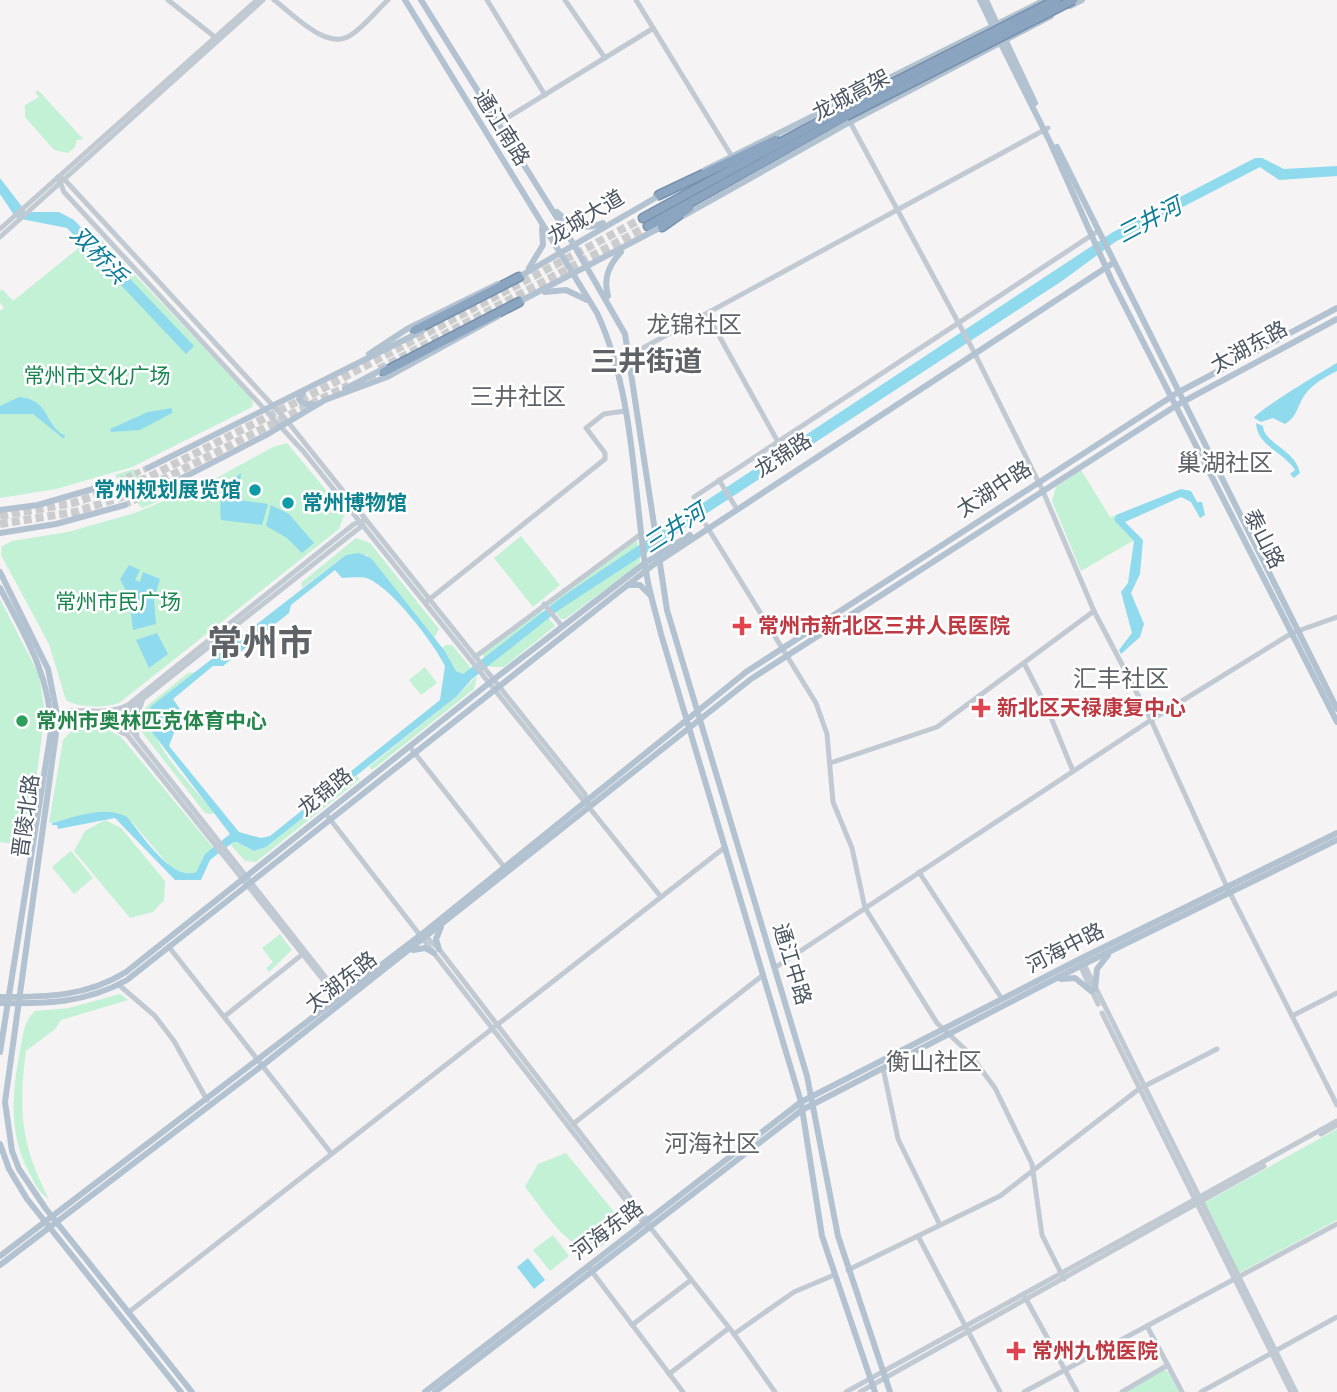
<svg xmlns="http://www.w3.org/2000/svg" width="1337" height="1392" font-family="'PT Sans','Noto Sans SC',sans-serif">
<rect width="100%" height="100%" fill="#f5f3f3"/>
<g fill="#c3f1d5">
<path d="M38,90L83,139L77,140L75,147L68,153L54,150L25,117V105L39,97L35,93Z"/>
<path d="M96,234L248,394L253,402L252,407L132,467L56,489L0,498V311L4,308L0,302V291L2,289L13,301Z"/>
<path d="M287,443L345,513L339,529L119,703C105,708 79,708 66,700L49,644L1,555L2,546L12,541L68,532L135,513L213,480L273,447Z"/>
<path d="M133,469L159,501L142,508L115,475Z"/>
<path d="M1081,470L1110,517L1116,515L1114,520L1134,540L1081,571L1052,501L1056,487Z"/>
<path d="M521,536L560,585L533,607L494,558Z"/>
<path d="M356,538L370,543L439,629L434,638L367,555H346L302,588L301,583Z"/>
<path d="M637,540L640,561L637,566L565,619H561L549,604Z"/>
<path d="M0,599L39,675L45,713L27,846L0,842Z"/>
<path d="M541,609L555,626L504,667H490L482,654Z"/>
<path d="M446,645H452L471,668L463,674L456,671L442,648Z"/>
<path d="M425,667L437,683L421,695L409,680Z"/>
<path d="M196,672L150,707C145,742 192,785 214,812L211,814L205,813L138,727L141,713L147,706L188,673Z"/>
<path d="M477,676L474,689L372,770L369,767L457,696Z"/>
<path d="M76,726L105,728L121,737L214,849L205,854L196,872L191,874L173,870L132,822L102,812L49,823L63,740Z"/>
<path d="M357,776L360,779L256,862L245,861L230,844L237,842L254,851L266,847Z"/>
<path d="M105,820L121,828L165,881L164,900L153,912L130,918L74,851L85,831Z"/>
<path d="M71,851L93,878L74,894L52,867Z"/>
<path d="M280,934L292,950L269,972L266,968L273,962L262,948Z"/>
<path d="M120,994L128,1000L61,1020L55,1029L26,1051C18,1110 21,1145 49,1199C39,1193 35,1184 30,1174C8,1134 12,1094 20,1051C23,1036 23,1022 35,1011L69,1008Z"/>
<path d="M1337,1129V1220L1241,1272L1237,1271L1204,1203Z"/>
<path d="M566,1153L619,1218C610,1225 614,1238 603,1245C574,1264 541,1206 525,1187L538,1164Z"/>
<path d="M553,1235L569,1256L550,1271L533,1250Z"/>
<path d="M1163,1369L1169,1373L1179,1392H1124Z"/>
</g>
<g fill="#90daee" fill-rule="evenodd">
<path d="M1255,158H1262L1284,169L1337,166V176L1279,180L1260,167L1115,242L1062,281L559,610L472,679L457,696L266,847L254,851L237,842L232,843L210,860L201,880H175L115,818L58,829L57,825H52V823C76,817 104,805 127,817C141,833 171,882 196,872L205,854L230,834L152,732L150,707L346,555L359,553L371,558L444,650L456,671L463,674L562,597L618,559L1113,232ZM335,570L342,578C350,578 362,576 369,579C393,590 433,642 445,666L440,700L270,836L261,838L239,832L169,746L182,712L173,699L213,666H223L289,613L291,605Z"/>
<path d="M0,178L26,212H59L74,220L194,346L186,354L67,228L16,218L0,194Z"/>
<path d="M1337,363V371C1325,377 1312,384 1304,396C1297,407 1297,417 1285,424L1273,418L1261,422L1254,418C1257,411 1324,370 1337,363Z"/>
<path d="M19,397C51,400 43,424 65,436L64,439L33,414H0V406Z"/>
<path d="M172,408V413L140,430L111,432L110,429L148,412Z"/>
<path d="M1256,423L1263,426C1264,444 1295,449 1300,473L1294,478L1290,474L1295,470C1284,452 1257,446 1256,423Z"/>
<path d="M241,473L239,500L268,504L262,525L221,520C218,497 223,486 241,473Z"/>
<path d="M1181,489L1191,491L1197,502H1202L1205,515L1200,518L1191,502L1181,497L1125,522L1143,540L1140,574L1131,593L1144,624L1140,637L1121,654L1119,650L1132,633L1121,592L1128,583L1134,541L1114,520L1116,515Z"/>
<path d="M271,505L289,514L314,543L302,553L287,538L266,526Z"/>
<path d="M129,565L140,570L135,580L140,582L143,572L160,579L154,599L156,624L133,630L129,597L120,579Z"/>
<path d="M157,633L168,654L149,668L136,640Z"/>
<path d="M528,1258L545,1280L534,1289L517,1267Z"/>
</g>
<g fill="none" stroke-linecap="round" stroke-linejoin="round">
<g stroke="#caccce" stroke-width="6" stroke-dasharray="6 3" stroke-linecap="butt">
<path d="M110,484L148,468"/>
<path d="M125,505L161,489"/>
</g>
<g stroke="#caccce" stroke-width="8" stroke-dasharray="8 4" stroke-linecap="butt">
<path d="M379,369L648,226"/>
<path d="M358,386L384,372"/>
<path d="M0,516L73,503L147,478L320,390L643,218"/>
<path d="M0,524L75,512L138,492L349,385"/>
</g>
<g stroke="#7690ad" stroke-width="11">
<g id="highway">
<path d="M659,195L775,140"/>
<path d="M643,218L842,109"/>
<path d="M648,226L846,116"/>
<path d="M662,227L689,208"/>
<path d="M415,330L519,277"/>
<path d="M384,372L519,302"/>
</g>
</g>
<g stroke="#c1cad2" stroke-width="5">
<path d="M168,0L215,37"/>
<path d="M274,0C292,13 327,52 351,35C365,26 376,11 388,0"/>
<path d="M487,0L545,95"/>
<path d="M565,0L605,58"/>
<path d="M636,0L731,155"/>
<path d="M850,122L972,348L1042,489L1094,611L1151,720L1227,887L1337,1105"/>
<path d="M497,124L652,29"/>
<path d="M58,177L64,192L303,451L661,897"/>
<path d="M58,177L64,179L288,422L585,794L588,803"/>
<path d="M0,229L257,0"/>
<path d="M0,237L263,0"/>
<path d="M707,314L778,442"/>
<path d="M630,355L1048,128"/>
<path d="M719,480L735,506"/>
<path d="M694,497L1098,231"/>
<path d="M706,525L816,703L827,734L833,802L852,848L865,908L937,1023L969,1053L995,1088L1032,1164L1042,1235L1064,1279"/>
<path d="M426,602L605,459V453L586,428L604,414L625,411"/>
<path d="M544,604L562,626"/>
<path d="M475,657L641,534"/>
<path d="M1024,663L1047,708L1073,771"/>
<path d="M54,714C80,705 100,718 128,705L354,524L363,521"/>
<path d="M51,715C67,725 103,726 120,717L363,525"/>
<path d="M121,716L128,736L340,1001"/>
<path d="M123,720L342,998"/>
<path d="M105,724L125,734"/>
<path d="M137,736L134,721L142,702"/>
<path d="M410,747L505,868"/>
<path d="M830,763L937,727L1094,611"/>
<path d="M326,814L641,1220L650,1227L734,1334L775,1392"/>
<path d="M919,872L1002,999"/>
<path d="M424,935L439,949L648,1221"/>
<path d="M169,947L331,1153"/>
<path d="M1083,962L1296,1392"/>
<path d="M1080,965L1098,1004"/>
<path d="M776,967L1151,720L1292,633L1337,617"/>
<path d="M119,985L155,1016L174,1041L207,1100"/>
<path d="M1102,1013L1291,1392"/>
<path d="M225,1016L304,953"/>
<path d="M1292,1016L1337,993"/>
<path d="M883,1068L898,1139L940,1225"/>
<path d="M573,1124L763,975"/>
<path d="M1321,1134L1337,1125"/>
<path d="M918,1236L1000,1392"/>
<path d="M590,1269L683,1392"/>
<path d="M848,1270L1000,1196L1139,1089L1217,1049"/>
<path d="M1025,1297L1077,1392"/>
<path d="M129,1312L724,848"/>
<path d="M632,1325L691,1280"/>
<path d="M1147,1326L1182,1392"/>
<path d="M734,1334L794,1292L834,1275"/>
<path d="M669,1374L729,1328"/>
<path d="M846,1392L1337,1121"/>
<path d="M860,1392L1264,1166"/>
<path d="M1024,1392L1337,1224"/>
<path d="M1122,1392L1168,1365"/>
<path d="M1201,1392L1337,1317"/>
</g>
<g stroke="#b3c2d1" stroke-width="6">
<path d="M405,0L597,313C634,393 633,485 646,571C649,592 656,613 661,634L801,1102L822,1236L875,1392"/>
<path d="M421,0L574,245L625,334L667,610L807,1076L838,1236L890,1392"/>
<path d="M980,0L993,27"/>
<path d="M986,0L997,24"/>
<path d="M1070,6L1082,0"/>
<path d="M1004,37L1035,103"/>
<path d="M999,40L1050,142L1112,281L1337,722"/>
<path d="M1057,147L1337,709"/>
<path d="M705,170L1045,0"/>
<path d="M557,212C571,226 585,231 603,223"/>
<path d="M685,215L850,122L1051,16"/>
<path d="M529,268L543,245L542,228"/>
<path d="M517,278L662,194"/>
<path d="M545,292L566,290L587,300"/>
<path d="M608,296C603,278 609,265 621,252"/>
<path d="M515,304L663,226"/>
<path d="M369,354L407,329L498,284"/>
<path d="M345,389L385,368"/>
<path d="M303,393L299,399L302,403L314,405"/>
<path d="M148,468L422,331"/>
<path d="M161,489L268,434L325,400L387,377L498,316"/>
<path d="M0,510L38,505L110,484"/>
<path d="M0,533L56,524L125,505"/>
<path d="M0,572L48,669L58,719L5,1102L12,1151L19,1169L46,1209L192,1392"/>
<path d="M628,585H640L651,596"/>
<path d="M0,588C25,635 51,677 51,731L0,1052"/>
<path d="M439,949L436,939L441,927"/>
<path d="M413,950L425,948L434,953"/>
<path d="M1061,979L1075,978L1091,991"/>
<path d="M1095,989L1097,969L1108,955"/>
<path d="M0,997C46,997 86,997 126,972L493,680L645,563L690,535"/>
<path d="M0,1003C46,1004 86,1003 127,980L653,565L1113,263"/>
<path d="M0,1144L9,1169L27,1199L181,1392"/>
<path d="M0,1256L422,934L746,672L1177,393L1337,308"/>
<path d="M0,1265L263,1065L751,679L1177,405L1337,319"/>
<path d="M425,1392L801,1102L1082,958L1337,833"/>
<path d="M435,1392L802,1110L1084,964L1337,840"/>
</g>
<use href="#highway" stroke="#8ba5c1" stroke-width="8"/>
<g stroke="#7690ad" stroke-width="11" stroke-linecap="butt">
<g id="highway-bridge">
<path d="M842,109L1056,0"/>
<path d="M846,116L1073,0"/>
</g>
</g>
<use href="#highway-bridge" stroke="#8ba5c1" stroke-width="8"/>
</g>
<g fill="#0f9aa8" stroke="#fff" stroke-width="2.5">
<circle cx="255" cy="490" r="7"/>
<circle cx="288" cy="503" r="7"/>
</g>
<g fill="#e0444e" stroke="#fff" stroke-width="2.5">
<path d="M738.5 615.5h7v7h7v7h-7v7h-7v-7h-7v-7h7z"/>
<path d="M977.5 697.5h7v7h7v7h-7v7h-7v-7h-7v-7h7z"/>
<path d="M1012.5 1340.5h7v7h7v7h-7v7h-7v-7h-7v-7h7z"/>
</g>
<circle fill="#2e9e5b" stroke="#fff" stroke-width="2.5" cx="22" cy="721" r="7"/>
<g text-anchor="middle" stroke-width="5" stroke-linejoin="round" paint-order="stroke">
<g font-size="21" fill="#4a5661" stroke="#fff">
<text transform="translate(851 95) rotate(-28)" y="7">龙城高架</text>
<text transform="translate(502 128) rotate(58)" y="7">通江南路</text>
<text transform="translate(586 217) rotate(-31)" y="7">龙城大道</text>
<text transform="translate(1249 347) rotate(-29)" y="7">太湖东路</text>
<text transform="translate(783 455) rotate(-33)" y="7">龙锦路</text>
<text transform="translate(994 489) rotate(-33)" y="7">太湖中路</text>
<text transform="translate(1264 539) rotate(63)" y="7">泰山路</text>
<text transform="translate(325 792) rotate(-39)" y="7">龙锦路</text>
<text transform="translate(26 816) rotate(-82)" y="7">晋陵北路</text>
<text transform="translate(1065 948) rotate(-27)" y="7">河海中路</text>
<text transform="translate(792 964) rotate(73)" y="7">通江中路</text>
<text transform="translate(341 982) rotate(-38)" y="7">太湖东路</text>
<text transform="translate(607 1230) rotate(-37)" y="7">河海东路</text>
</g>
<g font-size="21" fill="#17864f" stroke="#fff">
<text x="97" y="383">常州市文化广场</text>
<text x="118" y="609">常州市民广场</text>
</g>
<g font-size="21" font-weight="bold" fill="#0d838f" stroke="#fff" text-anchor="end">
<text x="241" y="497">常州规划展览馆</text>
<text x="302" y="510" text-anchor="start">常州博物馆</text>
</g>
<g font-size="21" font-weight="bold" fill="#be3a42" stroke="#fff" text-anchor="start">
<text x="758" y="633">常州市新北区三井人民医院</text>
<text x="997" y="715">新北区天禄康复中心</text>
<text x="1032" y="1358">常州九悦医院</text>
</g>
<g font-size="21" font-weight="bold" fill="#27864d" stroke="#fff" text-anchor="start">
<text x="36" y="728">常州市奥林匹克体育中心</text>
</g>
<g font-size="23" font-style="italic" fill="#0c7c9b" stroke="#fff">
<text transform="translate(1149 220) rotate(-28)" y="8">三井河</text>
<text transform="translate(99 255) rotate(46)" y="8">双桥浜</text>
<text transform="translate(674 528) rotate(-33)" y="8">三井河</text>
</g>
<g font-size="24" fill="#5f6368" stroke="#fff">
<text x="694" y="333">龙锦社区</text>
<text x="518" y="405">三井社区</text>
<text x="1225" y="471">巢湖社区</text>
<text x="1121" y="687">汇丰社区</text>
<text x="934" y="1070">衡山社区</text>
<text x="712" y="1152">河海社区</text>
</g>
<g font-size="28" font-weight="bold" fill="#5f6368" stroke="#fff">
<text x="646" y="371">三井街道</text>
</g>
<g font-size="35" font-weight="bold" fill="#5f6368" stroke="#fff">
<text x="260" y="655">常州市</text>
</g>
</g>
</svg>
